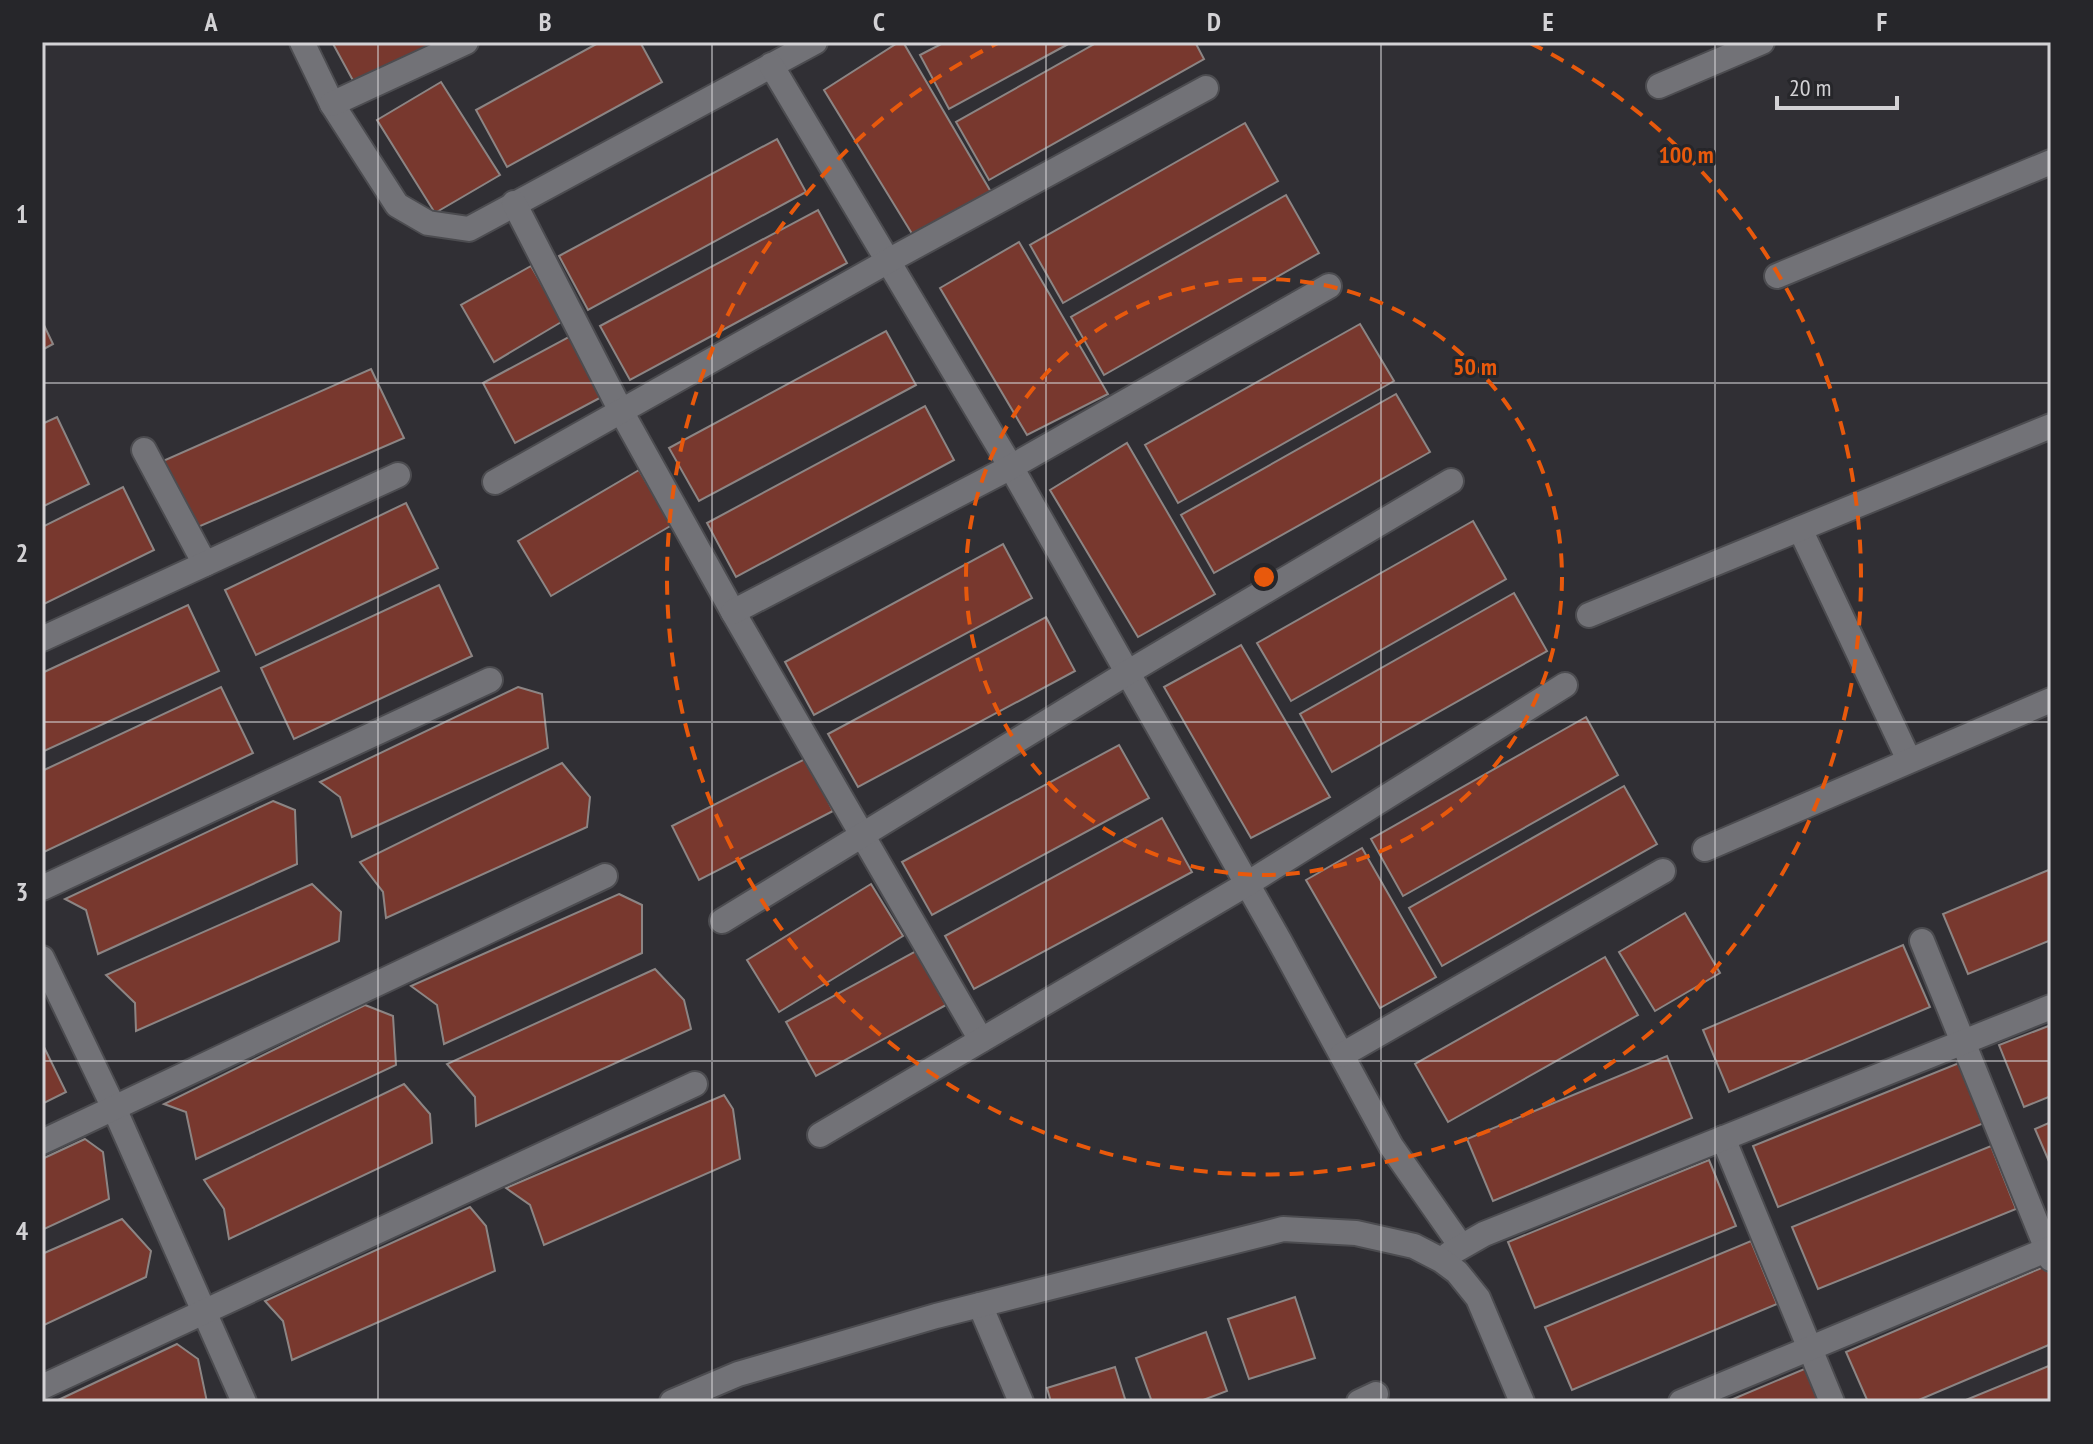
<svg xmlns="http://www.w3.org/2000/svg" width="2093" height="1444" font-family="'PT Sans Narrow',sans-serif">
<rect width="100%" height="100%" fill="#302f34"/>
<g fill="#78382e" stroke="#8c8584" stroke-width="2">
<path d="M332,42H450L356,86Z"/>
<path d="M600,42H640L662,82L507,167L476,110Z"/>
<path d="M899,42H903L991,192L914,237L824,90Z"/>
<path d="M945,42H1072L949,109L920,55Z"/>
<path d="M1098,42H1195L1204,59L989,180L956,122Z"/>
<path d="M441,82L500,175L435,213L377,120Z"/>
<path d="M1245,123L1278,181L1063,303L1030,245Z"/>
<path d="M777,139L806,192L588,310L559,256Z"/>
<path d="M1286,195L1319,253L1104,375L1071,317Z"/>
<path d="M818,210L847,263L630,380L600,326Z"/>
<path d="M1019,242L1108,394L1027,435L940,288Z"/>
<path d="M531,266L563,321L494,362L461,305Z"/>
<path d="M42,321L53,344L42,350Z"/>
<path d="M1360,324L1394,381L1178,503L1145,445Z"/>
<path d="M886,331L916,385L699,501L669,448Z"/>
<path d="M578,332L611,392L515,443L483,383Z"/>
<path d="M371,369L404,438L191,530L163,461Z"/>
<path d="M1396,394L1430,452L1214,573L1181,515Z"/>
<path d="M925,406L954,460L736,577L707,523Z"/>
<path d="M57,417L89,484L42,507V424Z"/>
<path d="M1127,443L1215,594L1138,637L1050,490Z"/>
<path d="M639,470L672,525L551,596L518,541Z"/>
<path d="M123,487L154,550L42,605V527Z"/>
<path d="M406,503L438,568L256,655L225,590Z"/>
<path d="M1473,521L1506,579L1291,701L1257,643Z"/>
<path d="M1003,544L1032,598L814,715L785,662Z"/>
<path d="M439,585L472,656L294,739L261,668Z"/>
<path d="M1514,593L1547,651L1332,772L1300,714Z"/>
<path d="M188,605L219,671L42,752V673Z"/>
<path d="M1046,617L1075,671L858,787L828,734Z"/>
<path d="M1241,645L1330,797L1251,838L1164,687Z"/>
<path d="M221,687L253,753L44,852L42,771Z"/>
<path d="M518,687L542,694L548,748L352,837L340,797L320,782Z"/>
<path d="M1586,717L1618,775L1403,896L1371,839Z"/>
<path d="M1119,745L1149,798L932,915L902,862Z"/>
<path d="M807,758L833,811L699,880L672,826Z"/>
<path d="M562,763L590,797L587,827L386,918L383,892L360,862Z"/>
<path d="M1624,786L1657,844L1442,966L1409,908Z"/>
<path d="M273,801L295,810L297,864L98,954L86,910L65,899Z"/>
<path d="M1162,818L1192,872L974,989L945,936Z"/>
<path d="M1362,848L1436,977L1380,1008L1306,880Z"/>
<path d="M2051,869V940L1968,974L1943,914Z"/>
<path d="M312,884L341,912L339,941L136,1031L135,1003L106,975Z"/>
<path d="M871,884L903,936L779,1012L747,960Z"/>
<path d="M619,894L642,905V953L444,1044L437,1005L411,986Z"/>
<path d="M1685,913L1720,973L1655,1011L1619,952Z"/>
<path d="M1903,945L1930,1007L1729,1092L1703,1030Z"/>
<path d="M916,951L946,1005L816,1076L786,1022Z"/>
<path d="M1605,957L1638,1015L1448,1122L1415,1064Z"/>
<path d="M655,969L684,1000L691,1029L476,1126L475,1097L447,1064Z"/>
<path d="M365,1005L393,1016L396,1065L196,1159L186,1112L164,1104Z"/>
<path d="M2051,1025V1096L2024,1107L1999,1045Z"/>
<path d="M42,1043L66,1092L42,1104Z"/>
<path d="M1667,1056L1692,1118L1493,1201L1467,1139Z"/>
<path d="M1959,1063L1984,1123L1778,1207L1753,1146Z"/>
<path d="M404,1084L430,1114L432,1143L229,1239L224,1209L204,1180Z"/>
<path d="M724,1095L733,1109L740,1159L544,1245L530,1205L506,1188Z"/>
<path d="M2051,1122V1166L2035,1129Z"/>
<path d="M85,1139L103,1152L109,1199L42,1230V1159Z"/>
<path d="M1991,1146L2016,1209L1818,1289L1792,1227Z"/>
<path d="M1709,1160L1736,1226L1535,1308L1508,1242Z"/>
<path d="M470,1207L486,1226L495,1271L292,1360L283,1321L265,1301Z"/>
<path d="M122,1219L151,1251L146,1277L42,1326V1254Z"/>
<path d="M1751,1241L1777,1304L1572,1390L1545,1327Z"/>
<path d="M2046,1266L2051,1278V1344L1914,1402H1868L1846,1352Z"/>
<path d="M1295,1297L1315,1358L1249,1379L1228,1319Z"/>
<path d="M1206,1332L1227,1391L1198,1402H1152L1136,1358Z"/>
<path d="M177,1344L198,1359L207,1402H54Z"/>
<path d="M2051,1365V1402H1961Z"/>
<path d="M1115,1367L1126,1402H1051L1047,1388Z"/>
<path d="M1809,1367L1819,1402H1726Z"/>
</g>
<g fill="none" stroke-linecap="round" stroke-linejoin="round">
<g stroke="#4c4c50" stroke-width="28">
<g id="street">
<path d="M302,42L332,104L397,205L428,223L469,229L815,42"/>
<path d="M771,65L1011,467L1279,940L1391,1146L1461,1246"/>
<path d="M1659,86L1762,42"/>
<path d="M332,104L466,42"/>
<path d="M514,203L621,411L733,612L981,1040"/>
<path d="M1777,276L2051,162"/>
<path d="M144,450L205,564"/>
<path d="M495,482L890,260L1206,88"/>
<path d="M1800,529L1909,760"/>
<path d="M733,612L1011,467L1329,286"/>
<path d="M1589,615L2051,426"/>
<path d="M42,639L398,475"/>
<path d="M1705,849L2051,700"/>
<path d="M42,888L490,680"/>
<path d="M722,921L1127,673L1451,481"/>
<path d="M1922,941L2051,1259"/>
<path d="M42,958L114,1108L244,1402"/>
<path d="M1342,1055L1663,871"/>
<path d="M820,1135L1247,884L1565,685"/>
<path d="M1723,1138L1832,1402"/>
<path d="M42,1142L605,876"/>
<path d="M1449,1254L1484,1234L2051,1007"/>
<path d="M980,1305L1021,1402"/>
<path d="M42,1387L695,1084"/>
<path d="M672,1402L738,1374L936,1316L1283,1229L1356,1233L1414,1246L1441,1260L1457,1272L1478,1298L1522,1402"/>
<path d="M1359,1402L1376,1394"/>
<path d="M1681,1402L2051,1248"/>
</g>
</g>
<use href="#street" stroke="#727277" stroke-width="24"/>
</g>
<path fill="none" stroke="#d3d2d5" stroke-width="2" stroke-opacity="0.55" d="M378,42V1402M712,42V1402M1046,42V1402M1381,42V1402M1715,42V1402M42,383H2051M42,722H2051M42,1061H2051"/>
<g fill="none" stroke="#e8590c" stroke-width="4" stroke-dasharray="14 10">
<circle cx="1264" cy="577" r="298"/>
<path d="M1530 43A597 597 0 1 1 998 43"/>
</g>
<circle cx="1264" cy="577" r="12" fill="#e8590c" stroke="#26262a" stroke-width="4"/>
<g font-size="24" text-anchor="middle" font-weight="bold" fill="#e8590c" stroke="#26262a" stroke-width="6" stroke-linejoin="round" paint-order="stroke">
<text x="1686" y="163">100 m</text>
<text x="1475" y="375">50 m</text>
</g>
<rect width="2093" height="1444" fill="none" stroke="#26262a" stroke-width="88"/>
<path d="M1777 96v12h120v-12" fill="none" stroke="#d3d2d5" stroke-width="4"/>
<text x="1789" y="96" font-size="24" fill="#d3d2d5" stroke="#26262a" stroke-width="6" paint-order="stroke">20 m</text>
<rect x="44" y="44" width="2005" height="1356" fill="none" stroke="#d3d2d5" stroke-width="3"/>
<g font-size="26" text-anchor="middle" font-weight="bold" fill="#d3d2d5">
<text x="211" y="31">A</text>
<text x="545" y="31">B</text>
<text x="879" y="31">C</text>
<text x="1214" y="31">D</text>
<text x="1548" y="31">E</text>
<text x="1882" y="31">F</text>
<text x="22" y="223">1</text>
<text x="22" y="562">2</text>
<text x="22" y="901">3</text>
<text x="22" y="1240">4</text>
</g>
</svg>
